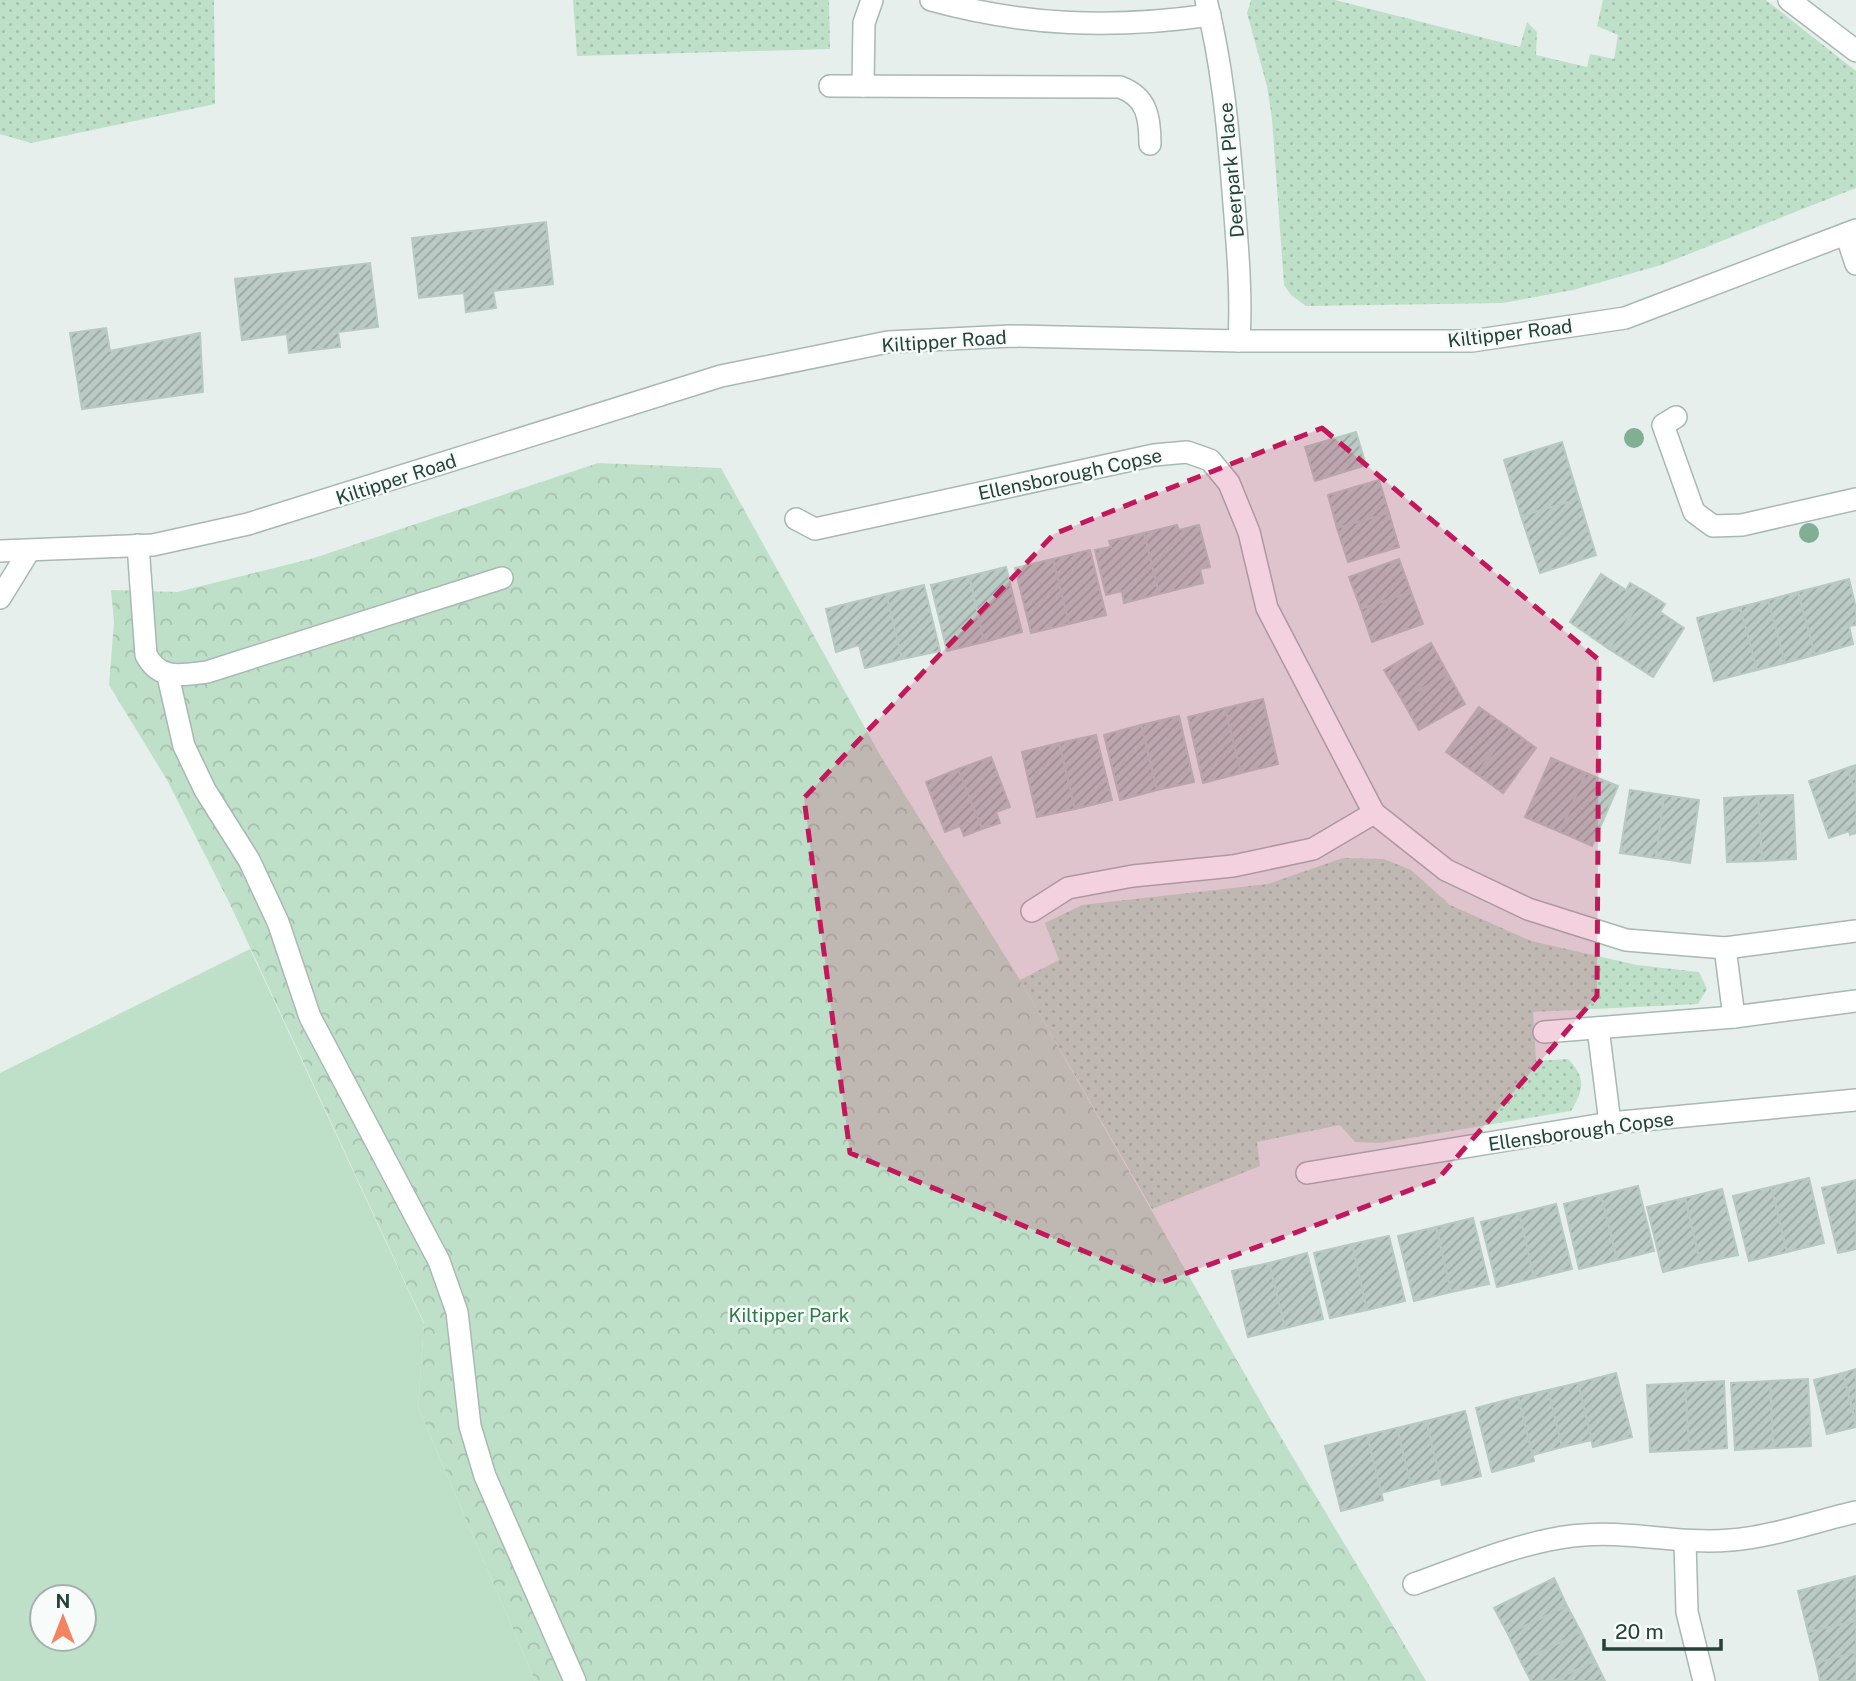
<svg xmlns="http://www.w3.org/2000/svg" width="1856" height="1681" font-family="'Public Sans',sans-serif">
<defs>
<pattern id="grass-dots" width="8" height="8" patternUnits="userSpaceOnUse" patternTransform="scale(1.75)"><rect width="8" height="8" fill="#bfe0c8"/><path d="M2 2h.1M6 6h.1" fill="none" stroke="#a4c1ad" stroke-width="1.8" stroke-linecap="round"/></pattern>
<pattern id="park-crowns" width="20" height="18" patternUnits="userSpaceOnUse" patternTransform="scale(1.75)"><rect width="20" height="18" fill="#bfe0c8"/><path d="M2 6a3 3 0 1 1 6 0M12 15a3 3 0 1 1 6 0" fill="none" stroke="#a4c1ad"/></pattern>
<pattern id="building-hatch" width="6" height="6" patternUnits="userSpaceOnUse" patternTransform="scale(1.75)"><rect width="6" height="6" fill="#bbcac4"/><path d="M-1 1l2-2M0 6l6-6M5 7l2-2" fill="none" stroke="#98a6a0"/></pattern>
</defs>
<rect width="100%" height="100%" fill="#e6efeb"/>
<g fill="url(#grass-dots)">
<path d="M0,0H214L215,104L31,143L0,134Z"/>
<path d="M573,0H829L830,49L577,56Z"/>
<path d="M1251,0H1335L1520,47L1527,22L1537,32L1536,55L1587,67L1590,54L1614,59L1618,35L1597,26L1603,0H1766L1856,71V188L1661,265L1573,290L1503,303L1306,306L1291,295L1284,285L1272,119L1267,86L1247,13Z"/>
<path d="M1343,858L1384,859L1411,870L1450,905L1531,941L1637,965L1699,972L1707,989L1698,1004L1533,1012L1536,1061L1568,1059C1586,1077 1584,1090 1571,1111L1380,1143L1355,1142L1340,1125L1257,1142L1260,1166L1152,1209L1020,980L1059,960L1045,923L1082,905L1268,884Z"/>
</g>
<path fill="url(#park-crowns)" d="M598,463L721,468L880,755L1020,980L1279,1434L1426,1681H535L418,1407L424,1323L230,904L167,780L109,685L114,622L111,590L177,592L314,558Z"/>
<path fill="#bfe0c8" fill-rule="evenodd" d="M250,949L424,1324L418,1407L535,1681H0V1073ZM42,1597H84V1639H42Z"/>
<g fill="url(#building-hatch)" stroke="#b8c9c2" stroke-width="2">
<path d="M546,222L553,284L493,291L496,308L466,312L464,293L419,298L412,238Z"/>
<path d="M370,263L378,327L338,332L340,347L289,353L287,334L242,340L235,279Z"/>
<path d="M106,328L110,351L200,333L203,392L82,409L70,333Z"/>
<path d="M1356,432L1366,465L1315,481L1305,447Z"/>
<path d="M1562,442L1579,499L1521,516L1504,460Z"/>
<path d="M1379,480L1389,513L1337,528L1328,495Z"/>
<path d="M1579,499L1596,555L1540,573L1521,516Z"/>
<path d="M1389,513L1399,547L1348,562L1337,528Z"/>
<path d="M1177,525L1179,530L1199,525L1210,567L1200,569L1203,583L1159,594L1144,533Z"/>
<path d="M1144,533L1159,594L1124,603L1122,591L1106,595L1095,550L1111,547L1109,541Z"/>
<path d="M1090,550L1106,615L1069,624L1053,559Z"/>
<path d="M1053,559L1069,624L1031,633L1015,568Z"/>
<path d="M1399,559L1411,592L1361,609L1349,577Z"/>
<path d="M1006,567L1022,632L984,642L969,576Z"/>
<path d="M1601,574L1626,590L1630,583L1646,592L1609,649L1570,622Z"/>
<path d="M969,576L984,642L947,651L931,585Z"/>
<path d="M1849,579L1856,608V625L1849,626L1853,644L1815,655L1798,592Z"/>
<path d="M924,585L940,651L902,659L886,594Z"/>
<path d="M1411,592L1423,624L1372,642L1361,609Z"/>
<path d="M1646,592L1665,604L1660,612L1684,628L1653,677L1609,649Z"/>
<path d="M1798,592L1815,655L1785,663L1768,600Z"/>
<path d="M886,594L902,659L865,668L859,645L836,652L826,609Z"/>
<path d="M1768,600L1785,663L1757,670L1740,607Z"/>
<path d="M1740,607L1757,670L1714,681L1697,618Z"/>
<path d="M1431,643L1448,674L1402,700L1384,670Z"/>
<path d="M1448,674L1465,704L1419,730L1402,700Z"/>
<path d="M1263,699L1278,764L1241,773L1225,708Z"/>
<path d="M1479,707L1510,729L1477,774L1446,752Z"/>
<path d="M1225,708L1241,773L1203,783L1188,717Z"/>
<path d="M1179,716L1194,782L1157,790L1141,725Z"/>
<path d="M1141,725L1157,790L1120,800L1104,735Z"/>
<path d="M1510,729L1536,748L1503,793L1477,774Z"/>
<path d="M1096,735L1112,800L1075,809L1059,743Z"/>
<path d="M1059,743L1075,809L1037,817L1022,752Z"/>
<path d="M991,757L1010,807L996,812L1000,823L982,829L958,769Z"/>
<path d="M1551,758L1586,773L1560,832L1525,817Z"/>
<path d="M1856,765V794L1847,768Z"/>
<path d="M1847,768L1856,794V833L1850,835L1849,831L1829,838L1809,781Z"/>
<path d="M958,769L982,829L964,836L960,826L945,832L926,782Z"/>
<path d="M1586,773L1618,786L1592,846L1560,832Z"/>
<path d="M1630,790L1664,795L1656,858L1620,853Z"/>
<path d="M1664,795L1699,800L1690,863L1656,858Z"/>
<path d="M1793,795L1796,859L1762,861L1758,796Z"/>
<path d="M1758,796L1762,861L1727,862L1724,798Z"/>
<path d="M1809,1178L1824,1243L1787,1252L1771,1187Z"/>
<path d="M1856,1180V1249L1838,1253L1822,1188Z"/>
<path d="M1638,1186L1654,1251L1617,1260L1601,1195Z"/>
<path d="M1771,1187L1787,1252L1749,1261L1733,1196Z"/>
<path d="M1722,1189L1738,1255L1700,1263L1685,1198Z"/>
<path d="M1601,1195L1617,1260L1579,1269L1564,1204Z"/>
<path d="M1685,1198L1700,1263L1663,1272L1647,1207Z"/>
<path d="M1556,1204L1572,1269L1534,1278L1519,1213Z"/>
<path d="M1519,1213L1534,1278L1497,1287L1481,1222Z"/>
<path d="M1473,1218L1489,1284L1451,1292L1436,1227Z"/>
<path d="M1436,1227L1451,1292L1414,1301L1398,1236Z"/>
<path d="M1389,1236L1405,1301L1367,1310L1352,1244Z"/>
<path d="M1352,1244L1367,1310L1330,1318L1314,1253Z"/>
<path d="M1307,1253L1323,1319L1285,1328L1269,1263Z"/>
<path d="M1269,1263L1285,1328L1248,1337L1232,1271Z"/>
<path d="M1856,1369V1423L1843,1373Z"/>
<path d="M1616,1373L1632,1437L1593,1447L1578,1383Z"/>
<path d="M1843,1373L1856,1427L1827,1434L1814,1380Z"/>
<path d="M1808,1379L1811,1446L1773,1448L1770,1381Z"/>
<path d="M1724,1381L1727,1448L1689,1450L1685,1383Z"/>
<path d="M1770,1381L1773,1448L1735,1450L1731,1383Z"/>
<path d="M1578,1383L1592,1440L1562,1447L1548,1390Z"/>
<path d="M1685,1383L1689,1450L1650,1452L1647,1385Z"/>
<path d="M1548,1390L1562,1447L1533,1455L1518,1397Z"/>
<path d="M1518,1397L1534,1461L1492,1472L1476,1408Z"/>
<path d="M1465,1411L1481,1476L1442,1485L1426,1421Z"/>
<path d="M1426,1421L1440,1478L1411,1485L1397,1428Z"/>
<path d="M1397,1428L1411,1485L1381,1493L1367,1435Z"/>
<path d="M1367,1435L1383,1500L1341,1511L1325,1446Z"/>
<path d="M1856,1576V1621L1808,1632L1798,1591Z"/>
<path d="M1554,1578L1567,1606L1508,1634L1494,1608Z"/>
<path d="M1567,1606L1581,1632L1521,1662L1508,1634Z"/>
<path d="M1856,1621V1652L1816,1663L1808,1632Z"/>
<path d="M1581,1632L1595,1661L1553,1681H1531L1521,1662Z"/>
<path d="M1856,1652V1681H1820L1816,1663Z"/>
<path d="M1595,1661L1605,1681H1553Z"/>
</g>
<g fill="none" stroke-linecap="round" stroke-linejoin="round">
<g stroke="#a8b8b2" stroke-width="24">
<g id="minor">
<path d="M931,0C1025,26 1113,29 1210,15"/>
<path d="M1206,0C1222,63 1228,127 1233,191C1237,242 1242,291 1239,341"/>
<path d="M1789,0L1856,51"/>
<path d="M830,86L1120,87C1147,97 1150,117 1150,144"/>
<path d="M863,86L864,23L872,0"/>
<path d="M1846,234L1856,264"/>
<path d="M1676,417L1663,425L1694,512L1713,526L1742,525L1856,499"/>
<path d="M796,519L815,529L1154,455L1187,452L1210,460L1229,483L1249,532L1267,608L1374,813L1446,870L1528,909L1626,940L1725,948L1856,931"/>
<path d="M138,545L146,655C160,681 181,675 207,672L502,578"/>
<path d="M0,551L153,545L248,524L721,376L888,342L1011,336L1239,341H1472L1625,318L1856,230"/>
<path d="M0,598L29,551"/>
<path d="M168,676L184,746L205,790L249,860L278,922L310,1017L439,1261L457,1312L470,1426L485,1476L575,1681"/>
<path d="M1032,911L1068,888L1133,876L1233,866L1313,849L1374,813"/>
<path d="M1725,948L1734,1017"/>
<path d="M1598,1028L1610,1123"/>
<path d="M1544,1032L1734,1017L1856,1001"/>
<path d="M1307,1173L1610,1123L1856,1100"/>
<path d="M1685,1541L1687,1612L1704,1681"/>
<path d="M1414,1584C1465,1566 1517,1543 1572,1536C1628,1529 1677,1545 1731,1540C1772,1537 1816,1521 1856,1512"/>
</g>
</g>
<use href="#minor" stroke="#fff" stroke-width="21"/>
</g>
<g fill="#80af93">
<circle cx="1634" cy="438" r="10"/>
<circle cx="1809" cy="533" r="10"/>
</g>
<path fill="#c2185b" fill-opacity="0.2" stroke="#c2185b" stroke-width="5" stroke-dasharray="14 9" stroke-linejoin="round" d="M1322,428L1599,660L1597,996L1437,1180L1160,1283L850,1153L804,798L1054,534Z"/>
<g text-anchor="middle" stroke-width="5" stroke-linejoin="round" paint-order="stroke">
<g font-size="19" fill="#24423a" stroke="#f7fbf9">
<text transform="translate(1231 170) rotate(-95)" y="7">Deerpark Place</text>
<text transform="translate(1510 333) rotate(-7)" y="7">Kiltipper Road</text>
<text transform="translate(944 341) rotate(-4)" y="7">Kiltipper Road</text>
<text transform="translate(1070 474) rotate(-12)" y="7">Ellensborough Copse</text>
<text transform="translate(396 479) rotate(-18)" y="7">Kiltipper Road</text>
<text transform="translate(1581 1131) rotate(-8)" y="7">Ellensborough Copse</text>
</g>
<g font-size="19" fill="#2d7a4b" stroke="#f7fbf9">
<text x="789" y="1322">Kiltipper Park</text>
</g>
</g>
<g transform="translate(63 1618)"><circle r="33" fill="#f7fbf9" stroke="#a3b1ad" stroke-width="2"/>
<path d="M0-5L12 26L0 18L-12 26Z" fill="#f4845f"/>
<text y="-10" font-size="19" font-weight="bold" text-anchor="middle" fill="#24423a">N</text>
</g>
<path d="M1604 1639v10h117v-10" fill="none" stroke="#24423a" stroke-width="3.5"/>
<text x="1615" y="1639" font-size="21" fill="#24423a" stroke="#f7fbf9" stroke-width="5" paint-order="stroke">20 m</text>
</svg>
